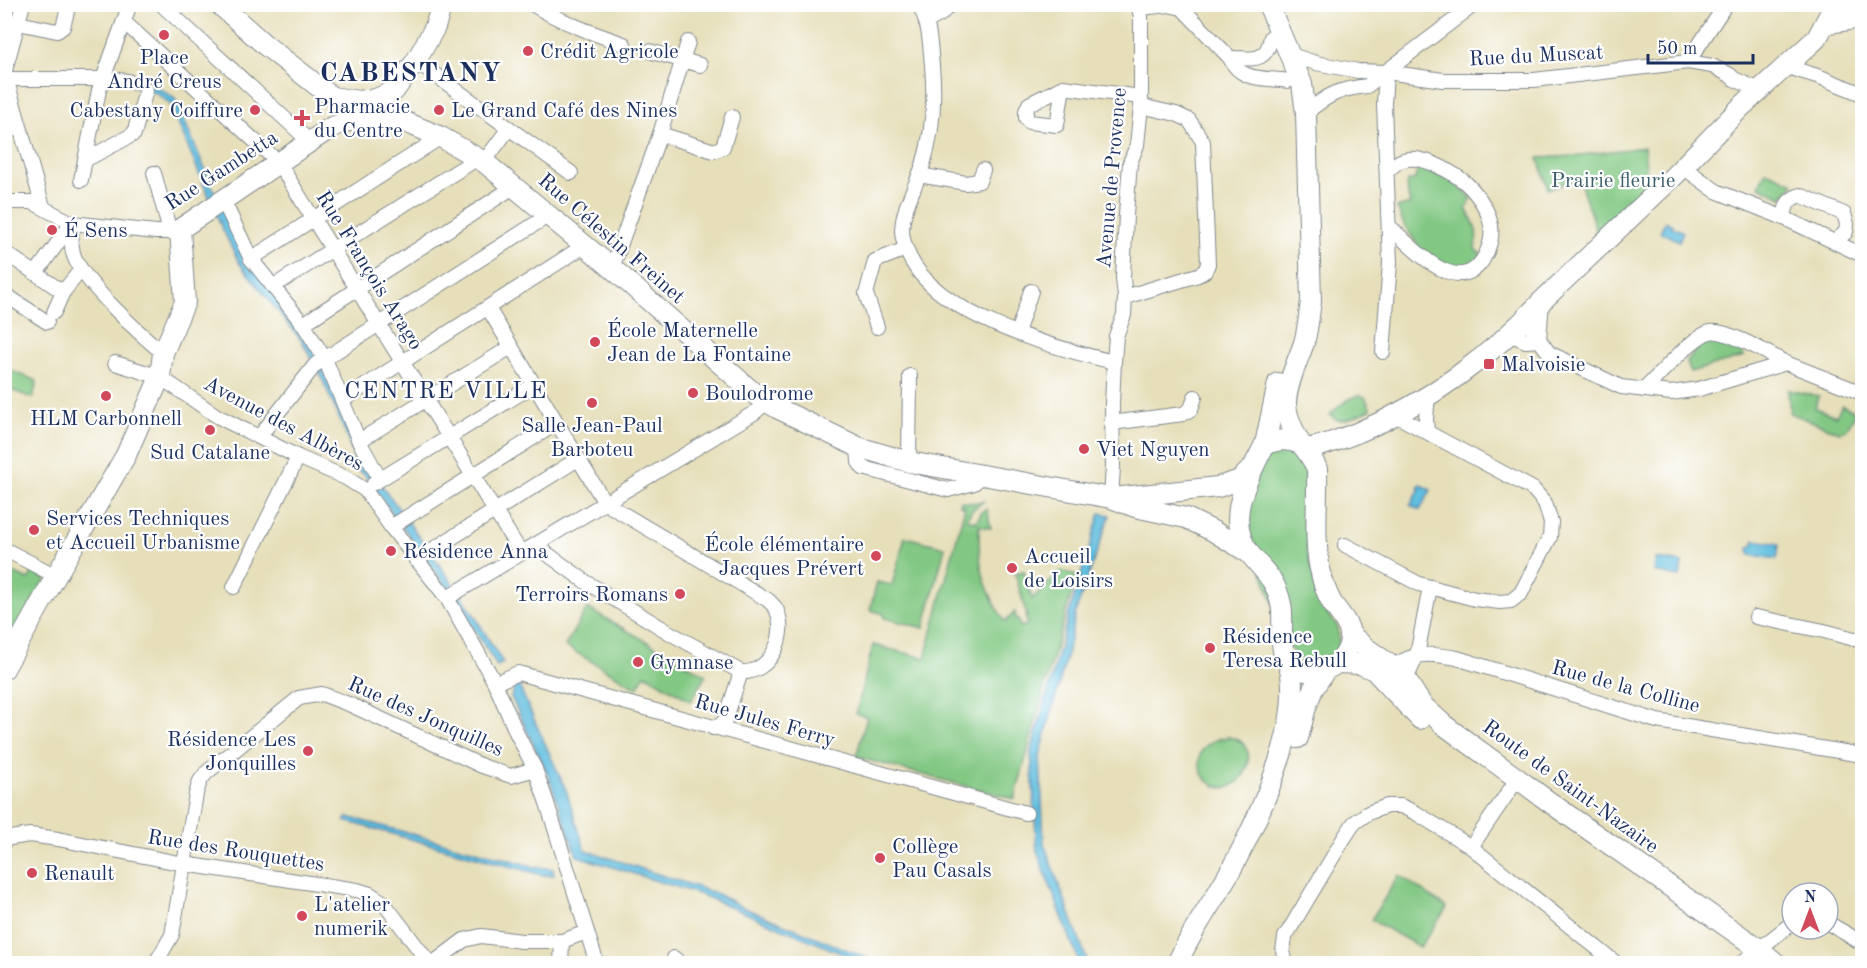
<svg xmlns="http://www.w3.org/2000/svg" width="1867" height="968" font-family="'Old Standard TT',serif">
<rect width="100%" height="100%" fill="#fff"/>
<filter id="ink" filterUnits="userSpaceOnUse"><feTurbulence type="fractalNoise" baseFrequency=".0167" numOctaves="2"/><feDisplacementMap in="SourceGraphic" scale="12" xChannelSelector="R" yChannelSelector="G"/><feConvolveMatrix kernelMatrix="1 2 1 2 8 2 1 2 1" color-interpolation-filters="sRGB"/></filter>
<filter id="wash" filterUnits="userSpaceOnUse"><feTurbulence type="fractalNoise" baseFrequency=".008" numOctaves="4" result="noise"/><feDisplacementMap in="SourceGraphic" scale="24" xChannelSelector="R" yChannelSelector="G"/><feGaussianBlur stdDeviation="1.35" result="paint"/><feColorMatrix in="noise" values="0 0 0 0 0 0 0 0 0 0 0 0 0 0 0 0 0 1.4 0 .05"/><feComposite in="paint" operator="in"/></filter>
<g filter="url(#wash)">
<rect width="100%" height="100%" fill="#e6dfba"/>
<g fill="#82c883" stroke="#4e7c70" stroke-width="1.5">
<path d="M1644,147L1648,187L1598,236L1579,179L1548,189L1538,158L1573,156Z"/>
<path d="M1420,168C1441,174 1457,183 1472,198L1466,209C1475,223 1479,232 1475,249L1483,256L1472,265L1454,269L1423,253L1404,225L1397,208L1410,204L1406,185L1409,181L1414,180Z"/>
<path d="M1766,171L1794,183L1790,189L1782,197L1759,186Z"/>
<path d="M1711,339C1723,339 1741,344 1744,357L1690,372L1687,361L1700,345Z"/>
<path d="M5,363L6,364V369L37,381L33,398L5,388Z"/>
<path d="M1788,390L1819,396L1815,408L1836,416L1842,405L1856,412L1846,430L1839,432L1790,413Z"/>
<path d="M1360,395L1365,397L1371,409C1359,414 1340,427 1330,415C1337,407 1348,398 1360,395Z"/>
<path d="M1285,446L1298,452L1308,468L1307,551L1317,595L1326,612L1338,627L1339,643L1335,654L1328,661L1310,665L1295,656L1288,643L1246,529L1248,497L1269,452Z"/>
<path d="M961,501L972,503L984,501L972,510L967,519L976,522L982,512L987,509L991,528L979,526C978,568 983,585 1005,622L1015,612L1016,619H1018L1021,627L1027,625L1026,617L1027,616L1015,573L1024,571L1032,599L1061,571L1077,575L1044,688L1015,799L856,757L867,717L856,714L873,645L925,658L965,507L960,505Z"/>
<path d="M905,537L945,547L924,628L884,618V614L870,610L877,582L892,585Z"/>
<path d="M5,557L12,561L7,570L28,580L33,571L46,579L5,653Z"/>
<path d="M587,608L706,675L691,701L645,674L637,688L565,646Z"/>
<path d="M1228,737C1268,741 1242,803 1212,784C1199,777 1194,755 1207,745C1213,740 1221,738 1228,737Z"/>
<path d="M1399,875L1447,908L1420,947L1371,920Z"/>
</g>
<g fill="#61bedf" stroke="#3e769e" stroke-width="1.5">
<path d="M130,80C148,84 161,87 175,99L216,195L307,335L369,471L383,487L468,605L503,663L497,666L448,587L446,586L364,474L358,471L348,439L318,369L301,340L240,264L222,228L170,104L156,93L129,85Z"/>
<path d="M1665,221L1673,225L1672,227L1683,232L1679,241L1660,232Z"/>
<path d="M1420,484L1431,490L1420,510L1410,505L1420,489L1418,488Z"/>
<path d="M1100,513L1110,515L1076,611L1067,654L1040,756L1044,844L1088,963L1080,964L1037,851L1031,752L1070,610Z"/>
<path d="M1755,540L1779,544L1777,559L1750,555L1749,548L1754,544Z"/>
<path d="M1656,559L1682,563L1680,577L1654,572Z"/>
<path d="M516,684H518L566,790L585,850L715,893L742,907L879,963L862,962L702,895L577,856L548,775L511,697Z"/>
<path d="M348,817L536,867L553,869L554,875H542L345,821Z"/>
</g>
</g>
<g filter="url(#ink)">
<g fill="none" stroke-linecap="round" stroke-linejoin="round">
<g stroke="#80878c" stroke-width="16">
<g id="street">
<path d="M161,4L309,141"/>
<path d="M532,4C561,22 592,33 624,44"/>
<path d="M918,4C930,22 930,45 932,66C935,99 933,133 923,165C916,186 903,207 902,230C902,239 905,247 909,256C937,316 1054,348 1114,362"/>
<path d="M1140,8L1169,5L1182,8L1230,58C1241,83 1266,77 1288,81"/>
<path d="M1831,10L1855,15L1862,20"/>
<path d="M124,22L278,162L521,553"/>
<path d="M926,22L941,14L950,4"/>
<path d="M18,23L57,31L63,27L69,4"/>
<path d="M1822,27L1862,21"/>
<path d="M649,51L700,65"/>
<path d="M1291,55L1316,63L1358,71L1386,72L1443,80H1534L1688,62L1712,66L1730,75L1734,79L1760,90"/>
<path d="M1230,58C1252,58 1266,64 1271,37"/>
<path d="M416,61L571,173"/>
<path d="M1688,62L1726,4"/>
<path d="M1785,66L1820,77L1862,94"/>
<path d="M4,74L23,4"/>
<path d="M6,78L43,207"/>
<path d="M4,79H104L128,81"/>
<path d="M1063,87L1057,125L1029,122L1026,118V111L1029,104L1063,87L1141,97"/>
<path d="M1306,113C1327,95 1339,89 1367,86L1475,4"/>
<path d="M660,134L714,151L723,147L732,117"/>
<path d="M85,160L134,134L146,90"/>
<path d="M484,162L509,128"/>
<path d="M1683,167L1716,191L1784,218L1862,255"/>
<path d="M1388,170C1392,167 1398,161 1403,160C1421,154 1448,170 1462,180C1474,189 1487,207 1490,221C1494,235 1489,250 1482,261C1456,299 1409,244 1389,226"/>
<path d="M154,173L170,232"/>
<path d="M919,175L966,183L979,181L983,170"/>
<path d="M81,180L99,90L130,4"/>
<path d="M223,200L251,259L303,324L325,359L359,441L380,479"/>
<path d="M4,202H32L72,223L156,232H170L180,229"/>
<path d="M1784,218C1786,205 1787,200 1800,195L1844,214L1847,224L1846,232L1835,242"/>
<path d="M72,223C72,233 70,246 74,256C83,282 140,334 163,353"/>
<path d="M4,252L63,292"/>
<path d="M251,259L441,137"/>
<path d="M612,268L660,134L688,42"/>
<path d="M36,273L72,223"/>
<path d="M274,286L478,158"/>
<path d="M4,294L47,322"/>
<path d="M1125,297L1198,275L1205,271L1208,264L1203,142L1189,120L1176,114L1141,106"/>
<path d="M488,308L605,503L768,600C771,603 776,607 777,611C788,636 770,674 741,672L670,633L586,582L535,545"/>
<path d="M54,312L63,292L80,271"/>
<path d="M1525,320L1549,353L1621,387L1671,393L1699,389L1786,363L1862,393"/>
<path d="M303,324L515,186"/>
<path d="M877,327L866,294L875,261L906,249"/>
<path d="M1017,333L1031,291"/>
<path d="M1509,334L1526,341L1539,340"/>
<path d="M1539,340L1542,301"/>
<path d="M1383,352L1390,263L1384,104L1386,72"/>
<path d="M115,363L160,377L217,416L298,457L346,478L365,490L391,527L447,598L495,683L517,734L535,769L547,803L597,964"/>
<path d="M1644,390C1658,376 1693,336 1710,332C1725,328 1771,355 1786,363"/>
<path d="M343,400L584,246"/>
<path d="M1111,423L1183,414L1191,409L1195,397"/>
<path d="M1427,431L1426,419L1428,395"/>
<path d="M259,437L315,365L549,215"/>
<path d="M359,441L511,347"/>
<path d="M858,447L859,462L863,468L948,490L974,483L982,476"/>
<path d="M909,462L910,376"/>
<path d="M374,483L534,385"/>
<path d="M1111,498L1113,467L1112,404L1114,362L1116,336L1124,315L1125,297L1123,278L1126,215L1130,163L1137,145L1141,106V17L1138,4"/>
<path d="M391,527L557,423"/>
<path d="M1345,545L1419,584L1475,599L1500,602L1511,601L1521,593L1550,537L1551,522L1545,503L1533,489L1395,415"/>
<path d="M4,549L56,576"/>
<path d="M416,560L578,459"/>
<path d="M234,587L298,457"/>
<path d="M447,598L754,413L767,402"/>
<path d="M1756,617L1824,631L1862,641"/>
<path d="M1393,667C1414,651 1433,654 1457,658L1657,721L1862,755"/>
<path d="M1400,682L1406,680L1417,655L1430,587"/>
<path d="M495,683L518,673L1026,813"/>
<path d="M713,728L719,726L725,721L741,672"/>
<path d="M4,839L30,835L58,839L184,864L357,890L370,894L383,902L430,964"/>
<path d="M1471,847L1518,778"/>
<path d="M1828,923L1862,943"/>
<path d="M674,958L681,964"/>
<path d="M4,962L7,964"/>
<path d="M155,964L172,935L196,794L200,781L206,773L299,698L322,694L351,705L482,766L511,776L535,769"/>
<path d="M432,964L464,940L481,936L522,941H562L587,932"/>
<path d="M561,964L562,941"/>
<path d="M1286,964L1283,951L1285,937L1344,838L1354,823L1368,813L1387,806H1401L1416,813L1471,847L1617,964"/>
<path d="M1740,964L1792,923"/>
</g>
</g>
<g stroke="#80878c" stroke-width="22">
<g id="secondary">
<path d="M219,4L265,45L332,97L358,101L376,99L394,91L416,61L435,27L442,4"/>
<path d="M1268,4L1302,84L1306,113L1311,301C1309,315 1308,329 1304,343C1298,360 1282,394 1287,411C1288,418 1297,440 1302,445C1308,453 1313,459 1317,469C1318,500 1313,544 1321,573C1323,583 1327,594 1332,603C1338,612 1349,623 1350,634C1352,666 1310,685 1288,661C1277,649 1285,620 1281,604C1275,578 1265,573 1250,554C1223,519 1248,478 1265,444C1278,440 1287,438 1300,444"/>
<path d="M1265,444L1278,383"/>
<path d="M1306,449C1325,446 1341,439 1359,432C1426,404 1493,355 1542,301L1673,177L1741,107L1817,38L1835,4"/>
<path d="M1113,498L1218,487L1240,480L1251,469"/>
<path d="M1350,634L1366,648L1393,667L1406,680L1422,705L1444,725L1555,806L1759,949L1777,964"/>
<path d="M1337,663L1360,664L1374,670L1420,719"/>
<path d="M4,669L56,576L126,455L160,377L163,353L185,302L180,229L332,127L345,122L369,118L398,119L441,137L484,162L612,268L756,395L777,408L858,447L909,462L1111,498L1135,507L1186,518L1213,531L1249,553"/>
<path d="M1298,738L1306,707L1313,689L1324,672"/>
<path d="M1177,964C1188,938 1203,916 1218,892C1244,849 1265,804 1281,755C1290,726 1297,691 1288,661"/>
</g>
</g>
<use href="#street" stroke="#fff" stroke-width="14"/>
<use href="#secondary" stroke="#fff" stroke-width="20"/>
</g>
</g>
<g fill="#d1495b" stroke="#fff" stroke-width="2">
<circle cx="164" cy="35" r="6"/>
<circle cx="528" cy="51" r="6"/>
<circle cx="255" cy="110" r="6"/>
<circle cx="439" cy="110" r="6"/>
<path d="M299 109h6v6h6v6h-6v6h-6v-6h-6v-6h6z"/>
<circle cx="52" cy="230" r="6"/>
<circle cx="595" cy="342" r="6"/>
<rect x="1483" y="358" width="12" height="12" rx="3"/>
<circle cx="693" cy="393" r="6"/>
<circle cx="106" cy="396" r="6"/>
<circle cx="592" cy="403" r="6"/>
<circle cx="210" cy="430" r="6"/>
<circle cx="1084" cy="449" r="6"/>
<circle cx="34" cy="530" r="6"/>
<circle cx="391" cy="551" r="6"/>
<circle cx="876" cy="556" r="6"/>
<circle cx="1012" cy="568" r="6"/>
<circle cx="680" cy="594" r="6"/>
<circle cx="1210" cy="648" r="6"/>
<circle cx="638" cy="662" r="6"/>
<circle cx="308" cy="751" r="6"/>
<circle cx="880" cy="858" r="6"/>
<circle cx="32" cy="873" r="6"/>
<circle cx="302" cy="916" r="6"/>
</g>
<g text-anchor="middle" stroke-width="4.5" stroke-linejoin="round" paint-order="stroke">
<g font-size="21" fill="#1b2f5e" stroke="#fff" text-anchor="start">
<text x="540" y="58">Crédit Agricole</text>
<text x="164" y="64" text-anchor="middle">Place<tspan x="164" dy="24">André Creus</tspan></text>
<text x="314" y="113">Pharmacie<tspan x="314" dy="24">du Centre</tspan></text>
<text x="243" y="117" text-anchor="end">Cabestany Coiffure</text>
<text x="451" y="117">Le Grand Café des Nines</text>
<text x="64" y="237">É Sens</text>
<text x="607" y="337">École Maternelle<tspan x="607" dy="24">Jean de La Fontaine</tspan></text>
<text x="1501" y="371">Malvoisie</text>
<text x="705" y="400">Boulodrome</text>
<text x="106" y="425" text-anchor="middle">HLM Carbonnell</text>
<text x="592" y="432" text-anchor="middle">Salle Jean-Paul<tspan x="592" dy="24">Barboteu</tspan></text>
<text x="1096" y="456">Viet Nguyen</text>
<text x="210" y="459" text-anchor="middle">Sud Catalane</text>
<text x="46" y="525">Services Techniques<tspan x="46" dy="24">et Accueil Urbanisme</tspan></text>
<text x="864" y="551" text-anchor="end">École élémentaire<tspan x="864" dy="24">Jacques Prévert</tspan></text>
<text x="403" y="558">Résidence Anna</text>
<text x="1024" y="563">Accueil<tspan x="1024" dy="24">de Loisirs</tspan></text>
<text x="668" y="601" text-anchor="end">Terroirs Romans</text>
<text x="1222" y="643">Résidence<tspan x="1222" dy="24">Teresa Rebull</tspan></text>
<text x="650" y="669">Gymnase</text>
<text x="296" y="746" text-anchor="end">Résidence Les<tspan x="296" dy="24">Jonquilles</tspan></text>
<text x="892" y="853">Collège<tspan x="892" dy="24">Pau Casals</tspan></text>
<text x="44" y="880">Renault</text>
<text x="314" y="911">L'atelier<tspan x="314" dy="24">numerik</tspan></text>
</g>
<g font-size="21" fill="#1b2f5e" stroke="#fff">
<text transform="translate(1536 55) rotate(-3)" y="7">Rue du Muscat</text>
<text transform="translate(221 170) rotate(-33)" y="7">Rue Gambetta</text>
<text transform="translate(1111 178) rotate(-85)" y="7">Avenue de Provence</text>
<text transform="translate(612 238) rotate(41)" y="7">Rue Célestin Freinet</text>
<text transform="translate(370 270) rotate(58)" y="7">Rue François Arago</text>
<text transform="translate(284 423) rotate(28)" y="7">Avenue des Albères</text>
<text transform="translate(1626 686) rotate(15)" y="7">Rue de la Colline</text>
<text transform="translate(426 716) rotate(24)" y="7">Rue des Jonquilles</text>
<text transform="translate(765 720) rotate(16)" y="7">Rue Jules Ferry</text>
<text transform="translate(1571 786) rotate(36)" y="7">Route de Saint-Nazaire</text>
<text transform="translate(236 850) rotate(9)" y="7">Rue des Rouquettes</text>
</g>
<g font-size="21" fill="#3a5d69" stroke="#fff">
<text x="1613" y="187">Prairie fleurie</text>
</g>
<g font-size="24" letter-spacing="1.5" fill="#1b2f5e" stroke="#fff">
<text x="446" y="398">CENTRE VILLE</text>
</g>
<g font-size="27" font-weight="bold" letter-spacing="1.5" fill="#1b2f5e" stroke="#fff">
<text x="411" y="81">CABESTANY</text>
</g>
</g>
<rect width="1867" height="968" fill="none" stroke="#fff" stroke-width="24"/>
<g transform="translate(1810 911)"><circle r="28" fill="#ffffff" stroke="#a4acbf" stroke-width="1.5"/>
<path d="M0-4.5L10 22L0 15L-10 22Z" fill="#d1495b"/>
<text y="-9" font-size="16" font-weight="bold" text-anchor="middle" fill="#1b2f5e">N</text>
</g>
<path d="M1648 54v9h105v-9" fill="none" stroke="#1b2f5e" stroke-width="3"/>
<text x="1657" y="54" font-size="18" fill="#1b2f5e" stroke="#ffffff" stroke-width="4.5" paint-order="stroke">50 m</text>
</svg>
